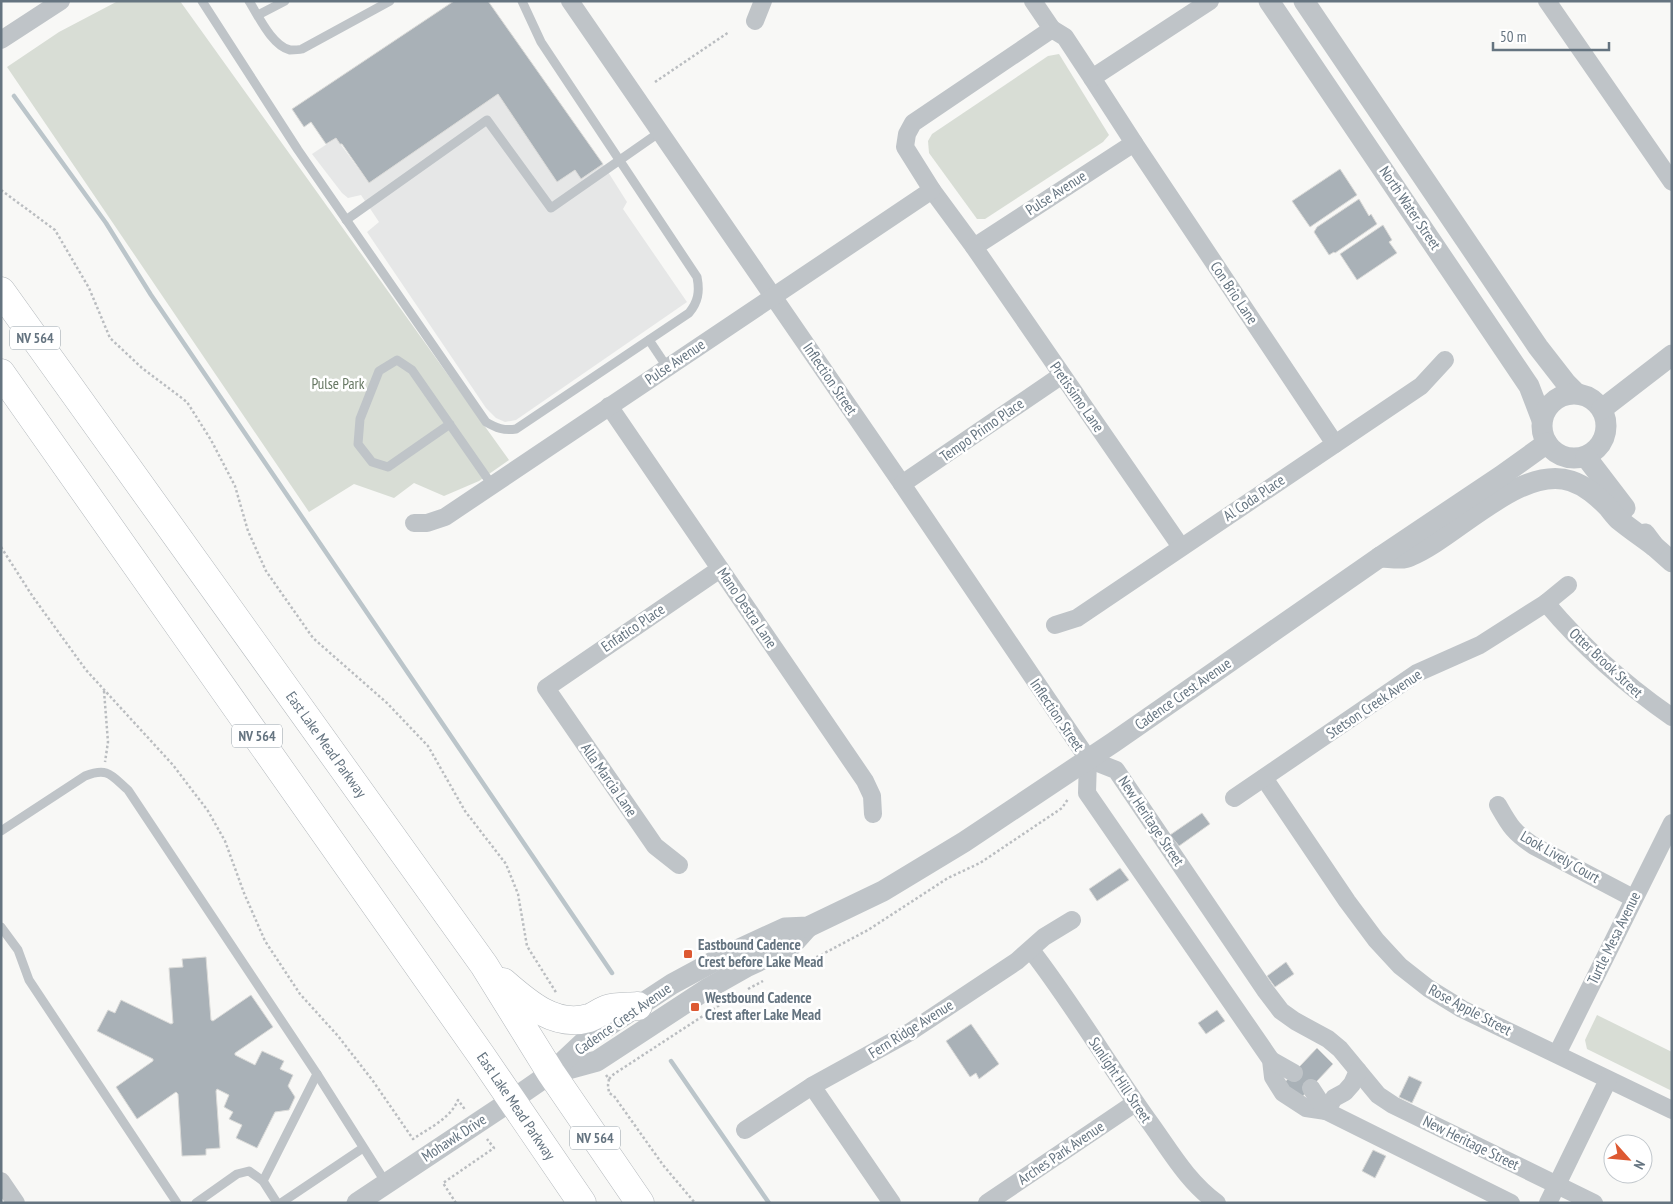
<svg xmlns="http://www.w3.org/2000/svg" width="1673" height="1204" font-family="'PT Sans Narrow',sans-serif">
<rect width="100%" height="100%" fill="#f8f8f6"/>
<path fill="#e6e7e7" d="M498,94L575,170L581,179L603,164L627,202L623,209L687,302L516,420L505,422L496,418L486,408L367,232L379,222L361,195L348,198L342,193L312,154L336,138L369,183Z"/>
<g fill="#d8ddd5">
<path d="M118,1H180L509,460L479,481L444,496L414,483L394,498L354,484L309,512L7,67L59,32Z"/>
<path d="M1059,54L1109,135L1103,142L985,219H977L929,153L928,141L932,134L1048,56Z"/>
<path d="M1597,1015L1672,1052V1091L1587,1049L1585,1040Z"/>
</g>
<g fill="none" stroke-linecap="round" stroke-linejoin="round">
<g stroke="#bbc5ca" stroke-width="4.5">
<path d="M14,96L106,223L151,295L612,973"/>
<path d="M671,1061L769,1203"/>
</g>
</g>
<g fill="#a9b1b7" stroke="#dadad8">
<path d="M454,1H488L603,164L581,179L575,170L557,182L498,94L369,183L342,144H340L336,138L326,144L311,122L304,127L292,109Z"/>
<path d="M1340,169L1357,195L1310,227L1292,201Z"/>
<path d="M1359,199L1369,216L1371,214L1377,224L1335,253L1334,252L1329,255L1314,232L1317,227Z"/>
<path d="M1383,225L1392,240L1389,242L1397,253L1357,280L1340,254Z"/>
<path d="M1202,813L1210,824L1179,846L1170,835Z"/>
<path d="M1120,868L1129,880L1097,901L1089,889Z"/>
<path d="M206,957L211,1020L213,1021L251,995L273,1027L235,1053V1055L255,1065L262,1051L284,1061L280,1069L293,1075L288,1086L295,1097L289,1110L275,1112L257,1148L236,1138L242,1125L229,1119L233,1112L224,1107L229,1095L217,1089L216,1091L220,1148L206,1149V1155L182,1156L178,1094L176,1092L137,1119L116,1087L153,1061V1059L97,1031L108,1010L115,1013L121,1000L171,1024L173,1023L169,968L183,967L182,959Z"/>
<path d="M1286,962L1294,974L1275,987L1267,976Z"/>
<path d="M1217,1010L1225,1021L1206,1034L1198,1023Z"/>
<path d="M971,1024L999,1064L979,1079L976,1073L970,1077L946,1041Z"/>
<path d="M1317,1048L1333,1064L1301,1098L1284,1083Z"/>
<path d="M1409,1076L1422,1082L1412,1103L1399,1097Z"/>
<path d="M1373,1150L1386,1156L1375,1178L1362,1171Z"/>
</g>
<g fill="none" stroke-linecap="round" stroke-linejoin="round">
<g stroke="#b3b8bc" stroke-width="29">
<g id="primary">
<path id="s1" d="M1,291L484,965L551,1073L640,1203"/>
<path id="s2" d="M1,373L481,1055L582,1203"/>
<path d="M503,982C527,1003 555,1028 589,1018C595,1016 601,1011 607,1009C616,1006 628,1007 638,1006"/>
</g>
</g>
<g stroke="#babdc0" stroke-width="2.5" stroke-dasharray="2.5 2.5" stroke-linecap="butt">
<path d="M655,82L729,32"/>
<path d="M1,190L55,230L89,288L110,338L142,368L187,402L211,440L235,486L248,531L266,571L313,638L387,703L428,746L465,811L506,864L518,894L527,946L557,994"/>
<path d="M1,547L33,597L86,670L173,765L208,811L225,841L244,893L265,941L300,994L338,1036L373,1081L413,1139C429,1128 450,1119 458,1100L466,1111"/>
<path d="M104,691L108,742L105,762"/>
<path d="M798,965L819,956L868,930L948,878L980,863L1062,808L1068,799"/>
<path d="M748,989L763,981"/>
<path d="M606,1075L609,1079L608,1085L609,1093L614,1096L663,1165L695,1203"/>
<path d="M609,1079L614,1074L732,997"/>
<path d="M456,1203L443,1183L494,1148L487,1139"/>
</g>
<g stroke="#bfc4c8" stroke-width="9">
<path d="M202,1L298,150L486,422C496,428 504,431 516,429L689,313C698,302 700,292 697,277L541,42L522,1"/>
<path d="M249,1C258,15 272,46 290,50C293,50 298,50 302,49L390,1"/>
<path d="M258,15L285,1"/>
<path d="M346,220L487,120L551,208L660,132"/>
<path d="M649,340L667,367"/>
<path d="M450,424L388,467L372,462L358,444L360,419L379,371L397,360L412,370L492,485"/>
<path d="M1,831L85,776C108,767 111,775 128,790L317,1074L263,1181"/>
<path d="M1,927L18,950L29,980L177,1203"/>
<path d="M317,1074L386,1183"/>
<path d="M196,1203L237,1174L249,1171L263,1181L277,1203"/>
<path d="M281,1203L363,1148"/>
</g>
<g stroke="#bfc4c8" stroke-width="18">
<path d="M570,1L902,484L1088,759"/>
<path d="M1033,1L1052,29"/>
<path d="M1547,1L1672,182"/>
<path d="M755,21L763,1"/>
<path d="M1,40L61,1"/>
<path d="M1134,143L1335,444"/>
<path d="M932,190L974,247L1134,143L1092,78"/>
<path d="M974,247L1181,547"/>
<path d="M609,406L865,781L872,796L873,814"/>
<path d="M902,484L1062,375"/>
<path d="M414,523H427L445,517L932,190L905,147L907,134L913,123L1052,29L1065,37L1092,78L1210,1"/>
<path d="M1546,603C1583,647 1624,684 1672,717"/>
<path d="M1055,625L1077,618L1421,386L1445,360"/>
<path d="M1088,759L1116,770L1265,990L1281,1011L1295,1021L1328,1039L1340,1049L1378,1095L1393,1105L1594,1203"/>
<path d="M1088,759L1087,793L1271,1060L1273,1077L1283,1093L1306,1108L1326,1111L1334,1098L1345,1092L1352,1084L1358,1071"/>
<path d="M1264,778L1347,901L1376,940L1400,966L1428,988L1462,1009L1672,1110"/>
<path d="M1234,798L1417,673L1480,645L1546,603L1568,585"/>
<path d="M1498,805C1510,826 1513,832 1534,846L1633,898"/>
<path d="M679,865L655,846L546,688L720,569"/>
<path d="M1031,950C1075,1007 1111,1069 1153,1127C1172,1154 1189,1183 1217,1203"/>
<path d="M1557,1054L1672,823"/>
<path d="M1271,1060L1294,1073"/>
<path d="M812,1086L892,1203"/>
<path d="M1311,1088L1326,1111L1511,1203"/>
<path d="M745,1130L812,1086L910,1032L1017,961L1044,937L1072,920"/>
<path d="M1,1181L16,1203"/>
<path d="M987,1203L1135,1103"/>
<path d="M1548,1203L1608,1080"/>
</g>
<g stroke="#bfc4c8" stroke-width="21">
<path d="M1269,1L1529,386L1542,420"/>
<path d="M1304,1L1538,347L1566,383L1576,393"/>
<circle cx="1574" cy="426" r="32"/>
<path d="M1602,409L1672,355"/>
<path d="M1586,457L1625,508"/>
<path d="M1645,534L1654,546L1672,562"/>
<path d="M1380,557C1389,557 1402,560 1410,556C1455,538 1520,464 1571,481C1586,486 1597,496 1608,507C1611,511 1614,515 1618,519C1629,528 1642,537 1654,546"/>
<path d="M553,1073L597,1061L707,989L746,967L791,946L808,927"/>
<path d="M357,1203L512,1100L551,1073L585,1041L672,984L722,957L785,928L808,927L883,891L964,842L1114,742L1380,557L1501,476L1547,443"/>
</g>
<use href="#primary" stroke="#fff" stroke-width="28"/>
</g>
<g fill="#dd5932" stroke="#fff" stroke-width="2">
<rect x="683" y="949" width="10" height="10" rx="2.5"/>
<rect x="690" y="1002" width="10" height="10" rx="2.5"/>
</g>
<g text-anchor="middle" stroke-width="5" stroke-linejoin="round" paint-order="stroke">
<g fill="#fff" stroke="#939ea6" stroke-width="1">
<rect x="10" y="326.5" width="50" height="23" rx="4"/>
<rect x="232" y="724.5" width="50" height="23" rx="4"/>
<rect x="570" y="1126.5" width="50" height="23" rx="4"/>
</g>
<g font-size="14" font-weight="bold" fill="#657480">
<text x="35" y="343">NV 564</text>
<text x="257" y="741">NV 564</text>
<text x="595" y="1143">NV 564</text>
</g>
<g font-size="15" fill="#657480" stroke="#fff">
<text transform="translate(1056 193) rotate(-33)" y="5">Pulse Avenue</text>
<text transform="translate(1410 208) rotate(56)" y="5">North Water Street</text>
<text transform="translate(1234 293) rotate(56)" y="5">Con Brio Lane</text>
<text transform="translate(675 362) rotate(-34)" y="5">Pulse Avenue</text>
<text transform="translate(830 379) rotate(56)" y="5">Inflection Street</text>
<text transform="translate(1077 397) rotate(55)" y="5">Pretissimo Lane</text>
<text transform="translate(982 430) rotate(-35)" y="5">Tempo Primo Place</text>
<text transform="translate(1254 498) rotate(-34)" y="5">Al Coda Place</text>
<text transform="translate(747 608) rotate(56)" y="5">Mano Destra Lane</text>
<text transform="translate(633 628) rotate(-34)" y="5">Enfatico Place</text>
<text transform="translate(1606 663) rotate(43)" y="5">Otter Brook Street</text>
<text transform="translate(1183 694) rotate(-35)" y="5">Cadence Crest Avenue</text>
<text transform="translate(1374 704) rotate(-34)" y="5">Stetson Creek Avenue</text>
<text transform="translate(1057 715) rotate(56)" y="5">Inflection Street</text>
<text dy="5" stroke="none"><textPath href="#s1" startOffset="558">East Lake Mead Parkway</textPath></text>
<text transform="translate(609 780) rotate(55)" y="5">Alla Marcia Lane</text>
<text transform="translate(1151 821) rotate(56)" y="5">New Heritage Street</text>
<text transform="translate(1560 857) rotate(30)" y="5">Look Lively Court</text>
<text transform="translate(1614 938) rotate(-64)" y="5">Turtle Mesa Avenue</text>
<text transform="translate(1470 1010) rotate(28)" y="5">Rose Apple Street</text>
<text transform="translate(623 1019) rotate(-35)" y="5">Cadence Crest Avenue</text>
<text transform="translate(911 1029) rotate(-32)" y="5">Fern Ridge Avenue</text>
<text transform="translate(1120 1080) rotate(56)" y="5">Sunlight Hill Street</text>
<text dy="5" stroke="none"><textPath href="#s2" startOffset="896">East Lake Mead Parkway</textPath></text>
<text transform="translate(454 1138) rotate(-33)" y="5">Mohawk Drive</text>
<text transform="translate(1471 1143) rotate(26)" y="5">New Heritage Street</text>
<text transform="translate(1061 1153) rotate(-34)" y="5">Arches Park Avenue</text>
</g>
<g font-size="15" fill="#677863" stroke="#fff">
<text x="338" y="389">Pulse Park</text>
</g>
<g font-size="15" font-weight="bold" fill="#657480" stroke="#fff" text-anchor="start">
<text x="698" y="950">Eastbound Cadence<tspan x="698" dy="17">Crest before Lake Mead</tspan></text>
<text x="705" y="1003">Westbound Cadence<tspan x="705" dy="17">Crest after Lake Mead</tspan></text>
</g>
</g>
<rect width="1673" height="1204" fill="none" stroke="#657480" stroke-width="5"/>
<g transform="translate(1628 1159) rotate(117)"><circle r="24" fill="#ffffff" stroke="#c1c7cc"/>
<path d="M0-4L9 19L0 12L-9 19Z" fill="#dd5932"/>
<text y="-8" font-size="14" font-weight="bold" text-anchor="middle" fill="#657480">N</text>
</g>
<path d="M1493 42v8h116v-8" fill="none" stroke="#657480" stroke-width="2.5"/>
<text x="1500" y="42" font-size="15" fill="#657480" stroke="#ffffff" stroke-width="4" paint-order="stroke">50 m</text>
</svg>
